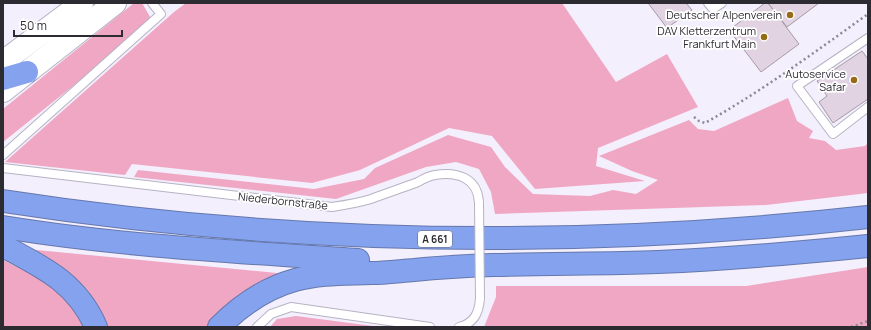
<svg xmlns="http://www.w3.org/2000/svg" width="871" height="330" font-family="Manrope,sans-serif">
<rect width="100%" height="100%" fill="#f3effd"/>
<g fill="#f0a7c4">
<path d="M134,3H142L153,22L3,142V109Z"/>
<path d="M186,3H562L616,82L667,54L698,107L598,148L596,166L645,181L535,189L492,136L449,128L360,170L312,183L132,164L125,175L5,162L174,12Z"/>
<path d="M788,98L797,121L813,131L809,138L825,141L836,150L865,146L868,143V193L766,205L495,214L491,192L479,169L456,162L426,167L336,199L134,177L138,170L314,189L364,179L375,168L448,135L491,147L505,167L533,194L590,196L613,190L636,194L658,180L632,171L599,156L689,120L698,129L714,131Z"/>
<path d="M26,249L287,274L209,327H107L99,309Z"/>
<path d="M3,260L49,283L77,309L86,327H3Z"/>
<path d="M868,267V327H484L496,297V286H746Z"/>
<path d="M296,316L381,327H270L277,319Z"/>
</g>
<g fill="#e1d3e1" stroke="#a79aa7">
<path d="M648,3H686L692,10L667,28Z"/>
<path d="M765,3H768L799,44L761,72L729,30Z"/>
<path d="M768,3H819L787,27Z"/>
<path d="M862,51L868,59V99L833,123L819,102L827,96L817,81Z"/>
</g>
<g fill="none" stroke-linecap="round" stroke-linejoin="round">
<g stroke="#b7b3c3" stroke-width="10">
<g id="lane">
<path d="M708,3L713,9L722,3"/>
<path d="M868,38L797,86L833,134L868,107"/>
<path d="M3,155L161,14L152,3"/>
<path d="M3,168L332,207C345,205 358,203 371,199C387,193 402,188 418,182C423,179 429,176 435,175C457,171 478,178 479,203"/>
<path d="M257,327L271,314L291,307L430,327"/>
<path d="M459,327C475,323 479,312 480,298"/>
</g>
</g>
<g stroke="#b7b3c3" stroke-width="24">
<g id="secondary">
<path d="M3,62L82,3"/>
<path d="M3,91L115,3"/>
</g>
</g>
<g stroke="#6678ac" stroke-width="24">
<g id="highway">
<path d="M3,79L27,72"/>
<path d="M3,201C289,245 580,249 868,217"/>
<path d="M3,227C120,246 240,252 358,260"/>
<path d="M3,246C43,267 77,283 96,327"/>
<path d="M219,327C240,306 266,288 295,280C320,273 345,274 371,273C385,273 400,271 414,270C496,262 577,265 658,262C728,259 798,253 868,246"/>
</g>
</g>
<g stroke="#8b8893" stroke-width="2.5" stroke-dasharray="2 3" stroke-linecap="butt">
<path d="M694,117L699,121L705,123C762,91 815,52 868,14"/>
<path d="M851,327L868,321"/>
</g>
<use href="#lane" stroke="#fff" stroke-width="8"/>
<use href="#secondary" stroke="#fff" stroke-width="22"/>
<use href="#highway" stroke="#84a2ee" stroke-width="22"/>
<g stroke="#b7b3c3" stroke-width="10" stroke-linecap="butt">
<path id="lane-bridge" d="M479,203L480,298"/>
</g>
<use href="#lane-bridge" stroke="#fff" stroke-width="8"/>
</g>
<g fill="#936c14" stroke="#fff" stroke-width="1.5">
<circle cx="790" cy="15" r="4"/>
<circle cx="764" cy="37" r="4"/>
<circle cx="854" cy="80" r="4"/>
</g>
<g text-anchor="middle" stroke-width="3.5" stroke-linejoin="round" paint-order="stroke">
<rect fill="#fff" stroke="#6c6b70" stroke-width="1" x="418" y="231" width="34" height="16" rx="3"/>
<g font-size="10" font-weight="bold" fill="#2d2b32">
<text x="435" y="243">A 661</text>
</g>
<g font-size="11" fill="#2d2b32" stroke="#fff" text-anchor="end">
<text x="782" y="19">Deutscher Alpenverein</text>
<text x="756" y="35">DAV Kletterzentrum<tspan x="756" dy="13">Frankfurt Main</tspan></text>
<text x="846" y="78">Autoservice<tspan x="846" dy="13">Safar</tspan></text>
</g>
<g font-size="11" fill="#2d2b32" stroke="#fff">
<text transform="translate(283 201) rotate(6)" y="4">Niederbornstraße</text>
</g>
</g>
<rect width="871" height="330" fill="none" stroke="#2d2b32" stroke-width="8"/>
<path d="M14 30v6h108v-6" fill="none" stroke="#2d2b32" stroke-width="2"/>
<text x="20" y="30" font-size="12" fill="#2d2b32" stroke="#ffffff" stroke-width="3" paint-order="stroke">50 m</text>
</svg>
